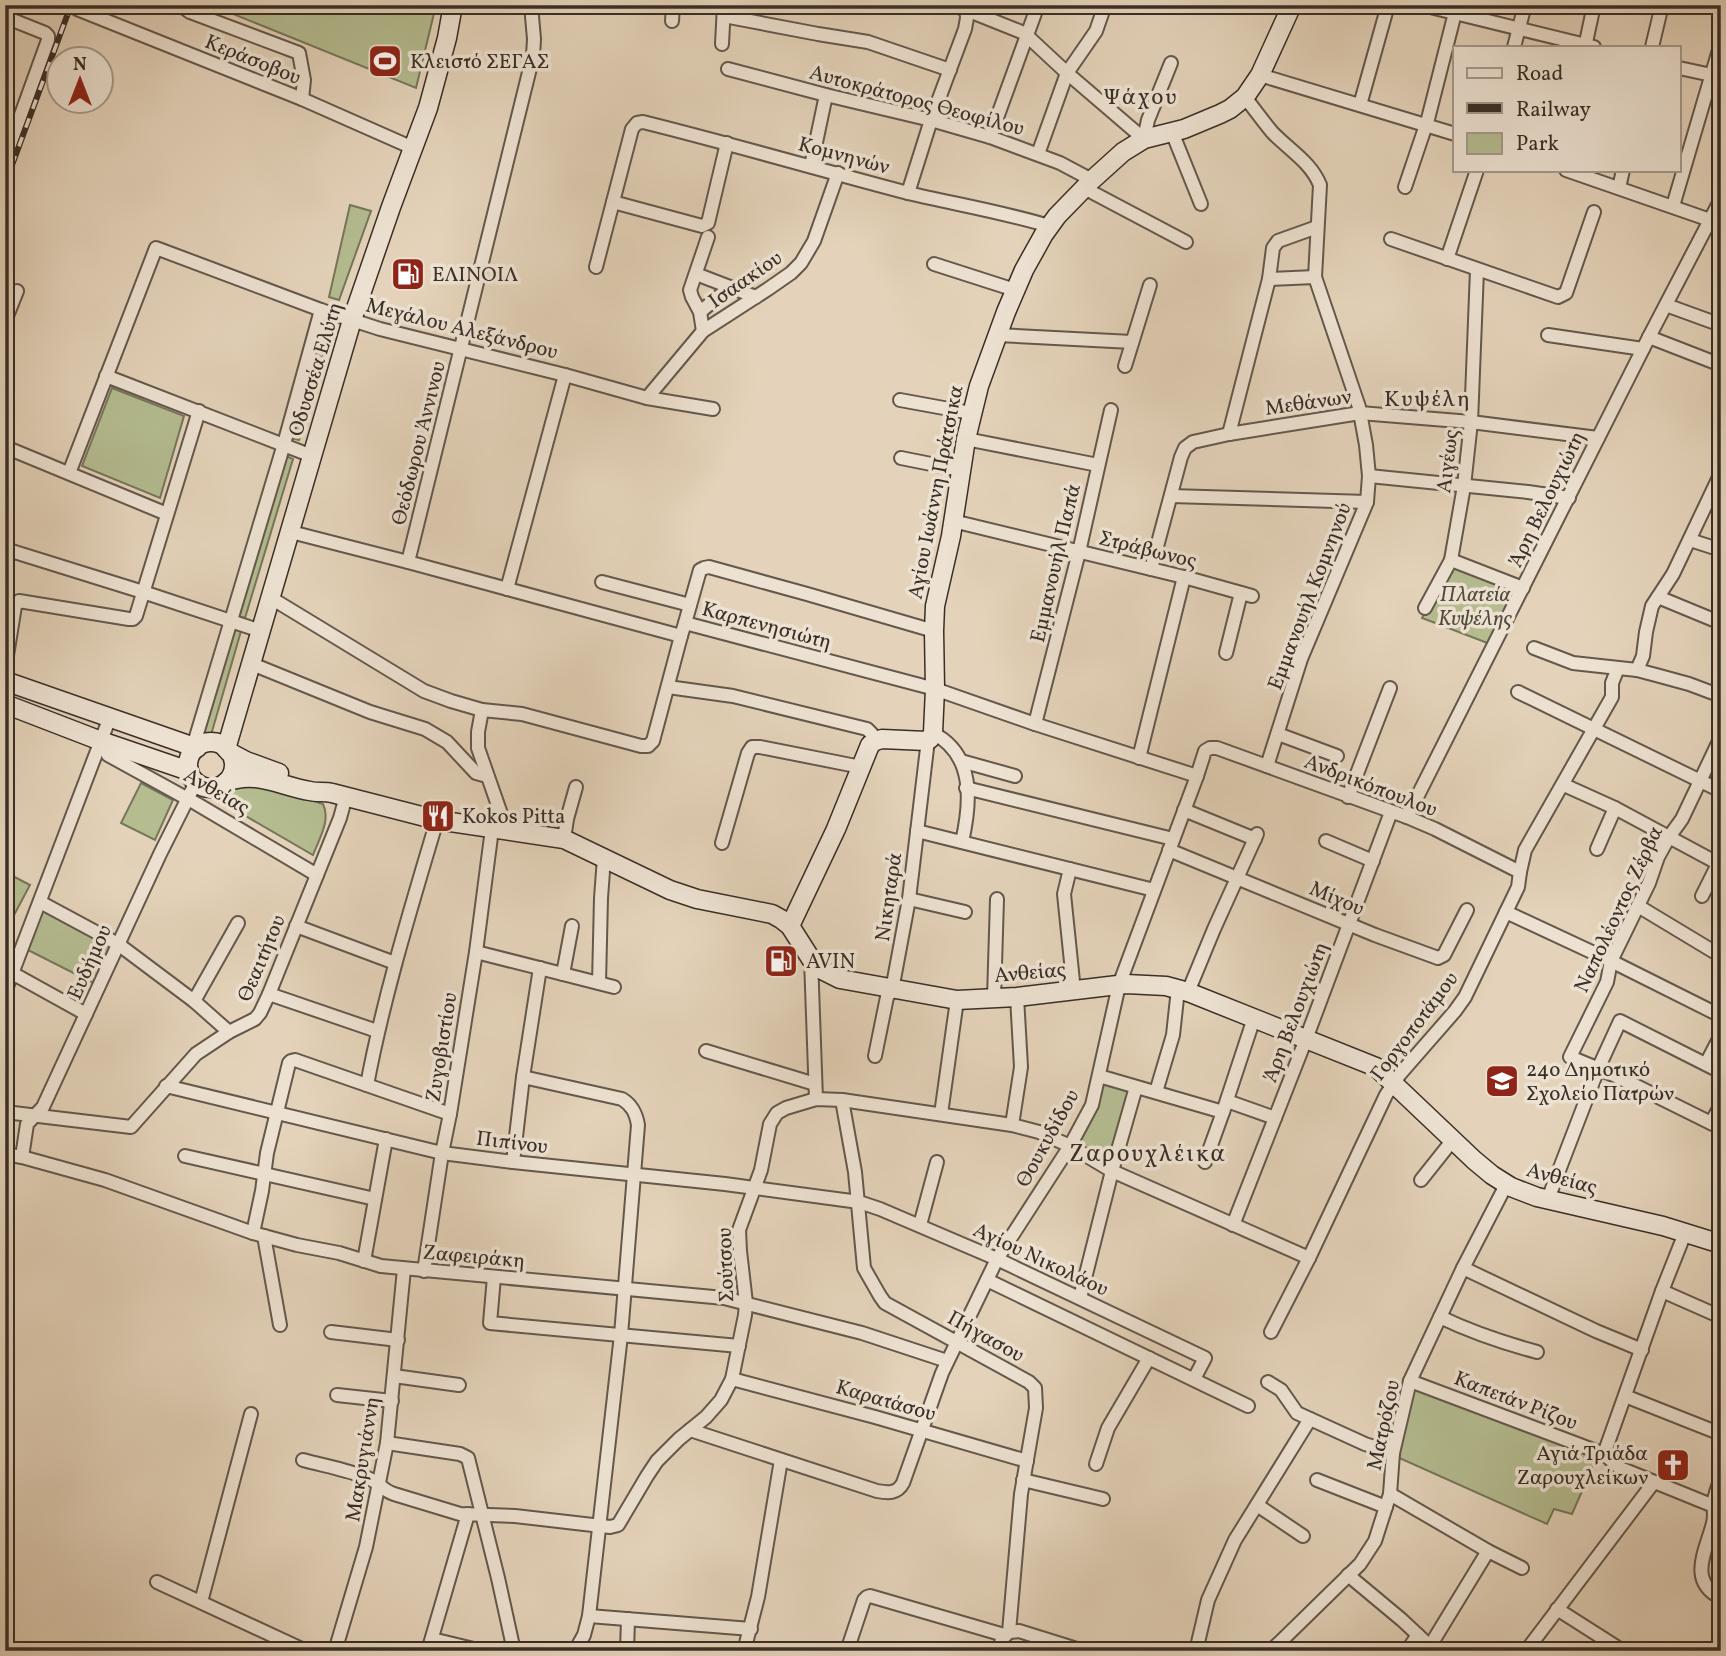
<svg xmlns="http://www.w3.org/2000/svg" width="1726" height="1656" font-family="Vollkorn,serif">
<rect width="100%" height="100%" fill="#e4d3ba"/>
<filter id="stains"><feTurbulence type="fractalNoise" baseFrequency=".00286" numOctaves="4"/><feColorMatrix values="0 0 0 0 .2 0 0 0 0 .09 0 0 0 0 .02 0 0 0 .5 -.17"/></filter>
<radialGradient id="worn" r=".72"><stop offset=".6" stop-color="#630" stop-opacity="0"/><stop offset="1" stop-color="#630" stop-opacity=".3"/></radialGradient>
<g fill="#b4bc90" stroke="#76765c" stroke-width="2">
<path d="M211,5H436L416,88Z"/>
<path d="M350,205L371,211L339,300L329,297Z"/>
<path d="M324,321L332,324L299,440L291,438Z"/>
<path d="M112,388L184,416L160,498L82,466Z"/>
<path d="M286,456L293,459L245,618L237,616Z"/>
<path d="M1452,565L1518,589L1490,644L1422,618Z"/>
<path d="M234,628L241,631L211,735L203,734Z"/>
<path d="M141,783L173,800L155,840L121,823Z"/>
<path d="M255,783L323,804C331,820 319,839 313,855L218,800L238,786Z"/>
<path d="M5,872L30,885L5,932Z"/>
<path d="M40,902L118,944L99,986L22,947Z"/>
<path d="M1099,1076L1136,1087L1112,1171L1070,1146Z"/>
<path d="M1418,1388L1597,1457L1572,1514L1554,1509L1547,1524L1397,1457L1413,1389Z"/>
</g>
<g fill="none" stroke-linecap="round" stroke-linejoin="round">
<g stroke="#64584c" stroke-width="16">
<g id="street">
<path d="M79,5L77,9L302,99L413,148"/>
<path d="M180,5L190,12L299,53L304,80L302,99"/>
<path d="M954,5L1024,33L1067,73L1144,139"/>
<path d="M1422,5L1594,47"/>
<path d="M724,16L818,34L868,42L950,70"/>
<path d="M5,17L45,33L48,36V40L5,159"/>
<path d="M672,21L673,5"/>
<path d="M722,44L724,5"/>
<path d="M1514,47L1525,5"/>
<path d="M1585,47L1594,5"/>
<path d="M1652,47L1662,5"/>
<path d="M1679,68L1721,77"/>
<path d="M728,69L826,95L931,120L990,137L1060,163L1092,180"/>
<path d="M1260,75L1455,134"/>
<path d="M1245,97C1254,109 1263,121 1272,132C1288,149 1311,162 1320,185L1315,277L1359,407L1366,445L1369,476L1367,502L1301,659L1267,766"/>
<path d="M1360,105L1388,5"/>
<path d="M1172,132L1201,204"/>
<path d="M990,137L1038,5"/>
<path d="M1144,139L1148,120L1171,63"/>
<path d="M1038,154L1067,73L1096,31L1105,5"/>
<path d="M811,166L826,95"/>
<path d="M1566,170L1710,220"/>
<path d="M1405,187L1428,119L1457,5"/>
<path d="M1084,188L1186,242"/>
<path d="M1619,188L1623,170"/>
<path d="M908,193L931,120L965,29L967,18L966,5"/>
<path d="M613,202L702,226L708,223L727,143"/>
<path d="M1673,206L1721,43"/>
<path d="M1391,239L1558,297L1566,293L1594,212"/>
<path d="M1447,259L1477,170"/>
<path d="M934,264L1015,290"/>
<path d="M596,267L632,129L637,123L643,122C732,144 820,170 908,193C955,204 1003,212 1049,226"/>
<path d="M696,274L756,297"/>
<path d="M1269,279L1315,277"/>
<path d="M1666,305L1721,325"/>
<path d="M700,312L729,288"/>
<path d="M5,321L17,291"/>
<path d="M703,331L700,312L692,297L690,290L708,237"/>
<path d="M998,335L1132,342"/>
<path d="M1548,335L1643,349"/>
<path d="M1649,337L1721,365"/>
<path d="M1125,366L1150,285"/>
<path d="M106,376L312,456"/>
<path d="M647,398L703,331L768,289L791,273L801,263L814,241L838,173"/>
<path d="M900,400L971,413"/>
<path d="M1229,434L1269,279L1273,248L1278,241L1317,227"/>
<path d="M966,439L1098,465"/>
<path d="M5,447L167,514"/>
<path d="M901,458L961,470"/>
<path d="M69,473L156,248L321,310L380,329L565,375L647,398L713,409"/>
<path d="M1369,476L1528,492L1569,498"/>
<path d="M1171,496L1367,502"/>
<path d="M953,521L1184,577L1252,596"/>
<path d="M291,532L408,562L681,636L685,623L935,689L1035,724L1197,776"/>
<path d="M1690,540L1721,550"/>
<path d="M5,549L143,592L261,631"/>
<path d="M1451,560L1523,588"/>
<path d="M408,562L533,56L534,39L531,5"/>
<path d="M1151,569L1181,457L1185,448L1193,442L1229,434L1360,413L1471,422L1598,438"/>
<path d="M602,582L690,605"/>
<path d="M507,589L565,375"/>
<path d="M1658,597L1721,623"/>
<path d="M271,598L424,691L451,701L482,710L522,714L641,746H648L653,741L681,636"/>
<path d="M1425,608L1451,560L1464,486L1471,422L1477,270"/>
<path d="M685,623L700,570L704,568L709,567L807,594L934,631"/>
<path d="M1534,648L1573,663L1637,670L1656,675L1689,684L1721,696"/>
<path d="M1226,653L1241,593"/>
<path d="M252,664L370,712L425,729L447,742L476,773L487,776"/>
<path d="M5,668L15,606L19,601L129,619H133L136,616L199,411"/>
<path d="M1637,670L1643,656L1646,632L1652,606L1673,574L1721,473"/>
<path d="M668,687L733,696L867,729L872,734L875,741"/>
<path d="M1518,692L1721,791"/>
<path d="M482,710L478,732V748L500,811L504,830"/>
<path d="M1035,724L1079,552L1111,410"/>
<path d="M933,733C975,755 971,802 962,842"/>
<path d="M1278,734L1337,756"/>
<path d="M1720,739L1682,819L1669,837L1658,857L1649,883L1611,961L1607,982L1570,1057L1616,1076L1721,1128"/>
<path d="M101,741L108,755L197,804L317,875"/>
<path d="M193,747L284,444L321,310"/>
<path d="M1139,758L1184,577"/>
<path d="M961,761L1015,776"/>
<path d="M1564,785L1615,808L1721,865"/>
<path d="M966,788L1173,839"/>
<path d="M1348,797L1390,688"/>
<path d="M1184,810L1255,839"/>
<path d="M1407,817L1649,337L1721,199"/>
<path d="M917,831L1154,890"/>
<path d="M564,839L567,819L576,787"/>
<path d="M1326,841L1373,861"/>
<path d="M722,843L748,753L752,747H760L861,767"/>
<path d="M1597,849L1615,808"/>
<path d="M1169,850L1375,935L1438,958L1444,955L1467,910"/>
<path d="M1070,869L1064,894L1074,991"/>
<path d="M1702,896L1718,864"/>
<path d="M909,899L965,912"/>
<path d="M40,902L118,944L194,1001L229,1032"/>
<path d="M1638,906L1721,956"/>
<path d="M1506,912L1611,961L1721,1016"/>
<path d="M296,926L395,963"/>
<path d="M476,952L614,987"/>
<path d="M811,959L816,1099"/>
<path d="M12,973L86,1014"/>
<path d="M563,974L572,926"/>
<path d="M599,983L601,898L604,858"/>
<path d="M5,992L110,717"/>
<path d="M1188,992L1214,929L1257,834"/>
<path d="M269,994L377,1031"/>
<path d="M994,998L997,899"/>
<path d="M194,1001L238,923"/>
<path d="M706,1051L815,1084"/>
<path d="M875,1056L887,997L892,990L909,899L928,740"/>
<path d="M1706,1064L1721,1035"/>
<path d="M1099,1076L1223,1112"/>
<path d="M523,1077L622,1099C632,1105 636,1113 638,1125L621,1335L589,1616L584,1635L575,1651"/>
<path d="M367,1085C384,995 411,908 437,820"/>
<path d="M166,1086L442,1153L513,1162L725,1184L859,1202L880,1209L997,1259L1205,1358L1194,1379"/>
<path d="M1156,1092L1173,1035L1178,989"/>
<path d="M842,1100L855,1172L864,1268L880,1296L885,1303L1029,1382L1035,1388L1036,1408L1021,1494L1009,1632"/>
<path d="M1227,1101L1275,1118"/>
<path d="M5,1112L131,1127L196,1054L229,1032L255,1019L260,1013L269,994L340,818L346,796"/>
<path d="M941,1114L957,1000"/>
<path d="M1711,1123L1721,1105"/>
<path d="M1012,1125L1021,1067L1017,997"/>
<path d="M5,1154L22,1157L105,1180L253,1233L297,1245L339,1253L381,1266L724,1298L862,1333L947,1361"/>
<path d="M185,1156L375,1199"/>
<path d="M22,1157L27,1124L43,1107L160,854L196,782"/>
<path d="M513,1162L523,1077L540,968"/>
<path d="M1205,1162L1223,1112L1254,1018"/>
<path d="M1421,1180L1452,1141"/>
<path d="M1548,1199L1598,1069L1620,1021L1721,1072"/>
<path d="M920,1225L937,1162"/>
<path d="M1233,1225L1306,1039L1391,812"/>
<path d="M253,1233L262,1191L267,1153L289,1063L291,1061L295,1060L450,1114"/>
<path d="M264,1236L280,1325"/>
<path d="M364,1261L386,1139"/>
<path d="M1463,1268L1596,1331L1642,1350"/>
<path d="M424,1271L442,1153L450,1114L476,952L492,829"/>
<path d="M494,1277L490,1323L739,1346"/>
<path d="M987,1280L1248,1406"/>
<path d="M1662,1291L1721,1317"/>
<path d="M1080,1298L1112,1171L1136,1087"/>
<path d="M1440,1317C1471,1332 1504,1343 1537,1352"/>
<path d="M331,1332L398,1340"/>
<path d="M1271,1332L1309,1258L1386,1095L1400,1074L1455,1011L1465,997L1518,887L1520,872L1525,850L1612,697V683L1618,668"/>
<path d="M394,1376L459,1385"/>
<path d="M732,1379L875,1417L1027,1461"/>
<path d="M1410,1381L1604,1454L1620,1468L1721,1509"/>
<path d="M1268,1382L1281,1390L1297,1413L1365,1444L1393,1453"/>
<path d="M337,1395L392,1401"/>
<path d="M1625,1396L1721,1434"/>
<path d="M690,1430L877,1491C888,1493 897,1494 903,1483L942,1373L997,1259L1070,1146L1092,1105L1119,985L1197,776L1205,751L1210,748H1217L1407,817L1435,829L1520,872"/>
<path d="M387,1443L460,1454L468,1458L498,1578L514,1651"/>
<path d="M1604,1454L1662,1291L1685,1233"/>
<path d="M303,1460C325,1466 349,1470 370,1479C379,1483 384,1491 394,1494L460,1514L515,1516L610,1527L618,1525L647,1476L657,1461L679,1439L706,1417L721,1400L732,1379L745,1315L746,1303L740,1251L739,1230L761,1170L770,1124L777,1113L786,1108L816,1099L842,1100L1012,1125L1039,1132L1070,1146L1112,1171L1309,1258"/>
<path d="M1096,1464L1108,1428L1149,1358"/>
<path d="M1721,1479C1718,1486 1715,1493 1714,1501C1713,1508 1715,1516 1713,1523C1706,1551 1687,1581 1721,1598"/>
<path d="M1023,1480L1103,1499"/>
<path d="M1317,1480L1386,1507"/>
<path d="M1390,1494L1488,1551L1522,1568"/>
<path d="M1257,1505L1303,1536"/>
<path d="M1348,1575L1402,1620L1435,1651"/>
<path d="M157,1582L306,1651"/>
<path d="M201,1602L251,1414"/>
<path d="M1557,1609L1623,1651"/>
<path d="M589,1616L751,1629"/>
<path d="M1009,1632L1019,1631L1083,1651"/>
<path d="M432,1639L482,1651"/>
<path d="M1277,1645L1293,1651"/>
<path d="M1430,1646L1488,1551"/>
<path d="M335,1651L366,1547L387,1443L404,1269"/>
<path d="M428,1651L468,1514"/>
<path d="M627,1651L628,1619"/>
<path d="M744,1651L758,1597L781,1460"/>
<path d="M847,1651L864,1600L867,1597L870,1596L1004,1635"/>
<path d="M999,1651L1002,1639L1009,1632"/>
<path d="M1196,1651L1208,1600L1235,1540L1310,1419"/>
<path d="M1271,1651L1360,1564L1375,1541L1390,1494L1393,1453L1410,1381L1463,1268L1506,1185"/>
<path d="M1407,1651L1418,1635"/>
<path d="M1526,1651L1654,1482"/>
</g>
</g>
<g stroke="#392f27" stroke-width="21">
<g id="secondary">
<path d="M5,681L197,748"/>
<path d="M5,704L101,741L189,771"/>
<circle cx="211" cy="765" r="23"/>
<path d="M226,749L352,320L391,207L428,108L447,38L453,5"/>
<path d="M229,752L246,761L279,773"/>
<path d="M226,782C256,770 280,786 310,791C317,793 325,791 332,793L437,820L564,839L670,890L697,899L772,914L781,919L790,926L811,959L820,969L840,979L957,1000L1017,997L1126,984L1166,986L1188,992L1376,1067L1474,1160L1492,1175L1511,1187L1537,1197L1663,1226L1721,1244"/>
<path d="M790,926L836,829L870,745L875,741L882,739L926,741L930,739L933,733L935,689L934,631L935,606L951,536L966,439L979,386L1006,312L1024,270L1044,234L1057,216L1092,180L1123,152L1144,139L1184,129L1220,114L1230,109L1245,97L1260,75L1292,5"/>
</g>
</g>
<use href="#street" stroke="#ede2d2" stroke-width="12"/>
<use href="#secondary" stroke="#ede2d2" stroke-width="18"/>
<g stroke="#392f27" stroke-width="6">
<path id="rail" d="M5,184L71,5"/>
</g>
<use href="#rail" stroke="#ede2d2" stroke-width="3.5" stroke-dasharray="10" stroke-linecap="butt"/>
</g>
<defs>
<g id="stadium-square" transform="scale(1.75)"><rect x="-9" y="-9" width="18" height="18" rx="4" fill="#8f2418" stroke="#ede2d2"/><path d="M0-5a6.5 5 0 1 0 0 10a6.5 5 0 1 0 0-10ZM-3.5-1.8h7v3.6h-7Z" fill="#fff"/></g>
<g id="fuel-square" transform="scale(1.75)"><rect x="-9" y="-9" width="18" height="18" rx="4" fill="#8f2418" stroke="#ede2d2"/><path d="M-5.5-6h7V0h2V4h1.3V-2.5L3-4.5l.8-.8L6-3V5H2.5V1h-1V6h-7ZM-4.2-4.7v3.2H.2V-4.7Z" fill="#fff"/></g>
<g id="restaurant-square" transform="scale(1.75)"><rect x="-9" y="-9" width="18" height="18" rx="4" fill="#8f2418" stroke="#ede2d2"/><path d="M-5-6h1v4h1v-4h1v4h1v-4h1v5L-1.5 .5V6h-2V.5L-5-1ZM5-6V6H3V1.5H1.5Q1.5-4 5-6Z" fill="#fff"/></g>
<g id="school-square" transform="scale(1.75)"><rect x="-9" y="-9" width="18" height="18" rx="4" fill="#8f2418" stroke="#ede2d2"/><path d="M0-5L7-2L0 1L-7-2ZM-4 1L0 2.5L4 1V4Q0 6-4 4Z" fill="#fff"/></g>
<g id="church-square" transform="scale(1.75)"><rect x="-9" y="-9" width="18" height="18" rx="4" fill="#8f2418" stroke="#ede2d2"/><path d="M-1.2-6h2.4v3.5h3.3v2.4h-3.3V6h-2.4V-.1h-3.3v-2.4h3.3Z" fill="#fff"/></g>
</defs>
<g fill-rule="evenodd">
<use href="#stadium-square" x="385" y="61"/>
<use href="#fuel-square" x="408" y="274"/>
<use href="#restaurant-square" x="438" y="816"/>
<use href="#fuel-square" x="781" y="961"/>
<use href="#school-square" x="1502" y="1081"/>
<use href="#church-square" x="1673" y="1465"/>
</g>
<g text-anchor="middle" stroke-width="7" stroke-linejoin="round" paint-order="stroke">
<g font-size="21" fill="#392f27" stroke="#ede2d2">
<text transform="translate(253 59) rotate(22)" y="7">Κεράσοβου</text>
<text transform="translate(917 100) rotate(15)" y="7">Αυτοκράτορος Θεοφίλου</text>
<text transform="translate(844 155) rotate(15)" y="7">Κομνηνών</text>
<text transform="translate(745 279) rotate(-35)" y="7">Ισαακίου</text>
<text transform="translate(462 328) rotate(14)" y="7">Μεγάλου Αλεξάνδρου</text>
<text transform="translate(315 369) rotate(-73)" y="7">Οδυσσέα Ελύτη</text>
<text transform="translate(1308 402) rotate(-8)" y="7">Μεθάνων</text>
<text transform="translate(418 443) rotate(-76)" y="7">Θεόδωρου Άννινου</text>
<text transform="translate(1447 461) rotate(-83)" y="7">Αιγέως</text>
<text transform="translate(935 492) rotate(-79)" y="7">Αγίου Ιωάννη Πράτσικα</text>
<text transform="translate(1546 499) rotate(-64)" y="7">Άρη Βελουχιώτη</text>
<text transform="translate(1148 549) rotate(14)" y="7">Στράβωνος</text>
<text transform="translate(1055 563) rotate(-77)" y="7">Εμμανουήλ Παπά</text>
<text transform="translate(1309 596) rotate(-69)" y="7">Εμμανουήλ Κομνηνού</text>
<text transform="translate(767 625) rotate(15)" y="7">Καρπενησιώτη</text>
<text transform="translate(1371 785) rotate(21)" y="7">Ανδρικόπουλου</text>
<text transform="translate(217 791) rotate(30)" y="7">Ανθείας</text>
<text transform="translate(888 897) rotate(-82)" y="7">Νικηταρά</text>
<text transform="translate(1337 898) rotate(23)" y="7">Μίχου</text>
<text transform="translate(1618 909) rotate(-65)" y="7">Ναπολέοντος Ζέρβα</text>
<text transform="translate(261 958) rotate(-67)" y="7">Θεαιτήτου</text>
<text transform="translate(89 962) rotate(-66)" y="7">Ευδήμου</text>
<text transform="translate(1030 972) rotate(-5)" y="7">Ανθείας</text>
<text transform="translate(1295 1012) rotate(-69)" y="7">Άρη Βελουχιώτη</text>
<text transform="translate(1414 1026) rotate(-53)" y="7">Γοργοποτάμου</text>
<text transform="translate(441 1047) rotate(-81)" y="7">Ζυγοβιστίου</text>
<text transform="translate(1047 1138) rotate(-61)" y="7">Θουκυδίδου</text>
<text transform="translate(512 1142) rotate(7)" y="7">Πιπίνου</text>
<text transform="translate(1562 1178) rotate(15)" y="7">Ανθείας</text>
<text transform="translate(474 1256) rotate(5)" y="7">Ζαφειράκη</text>
<text transform="translate(1041 1259) rotate(25)" y="7">Αγίου Νικολάου</text>
<text transform="translate(725 1265) rotate(-92)" y="7">Σούτσου</text>
<text transform="translate(986 1336) rotate(29)" y="7">Πήγασου</text>
<text transform="translate(886 1400) rotate(16)" y="7">Καρατάσου</text>
<text transform="translate(1516 1400) rotate(21)" y="7">Καπετάν Ρίζου</text>
<text transform="translate(1383 1425) rotate(-78)" y="7">Ματρόζου</text>
<text transform="translate(362 1459) rotate(-81)" y="7">Μακρυγιάννη</text>
</g>
<g font-size="21" fill="#392f27" stroke="#ede2d2" text-anchor="start">
<text x="410" y="68">Κλειστό ΣΕΓΑΣ</text>
<text x="432" y="281">ΕΛΙΝΟΙΛ</text>
<text x="462" y="823">Kokos Pitta</text>
<text x="806" y="968">AVIN</text>
<text x="1526" y="1076">24ο Δημοτικό<tspan x="1526" dy="24">Σχολείο Πατρών</tspan></text>
<text x="1648" y="1460" text-anchor="end">Αγιά Τριάδα<tspan x="1648" dy="24">Ζαρουχλείκων</tspan></text>
</g>
<g font-size="21" font-style="italic" fill="#524b3c" stroke="#ede2d2">
<text x="1475" y="601">Πλατεία<tspan x="1475" dy="24">Κυψέλης</tspan></text>
</g>
<g font-size="23" letter-spacing="2" fill="#392f27" stroke="#ede2d2">
<text x="1141" y="104">Ψάχου</text>
<text x="1428" y="406">Κυψέλη</text>
</g>
<g font-size="24" letter-spacing="2" fill="#392f27" stroke="#ede2d2">
<text x="1148" y="1161">Ζαρουχλέικα</text>
</g>
</g>
<rect width="1726" height="1656" fill="none" stroke="#e4d3ba" stroke-width="28"/>
<rect x="7" y="7" width="1712" height="1642" fill="none" stroke="#392f27" stroke-width="3.5"/>
<rect x="14" y="14" width="1698" height="1628" fill="none" stroke="#392f27" stroke-width="2"/>
<rect x="1453" y="46" width="228" height="126" fill="#ede2d2" stroke="#a59a8e" stroke-width="2"/>
<rect x="1467" y="68" width="35" height="10" fill="#ede2d2" stroke="#a59a8e" stroke-width="2"/>
<text x="1516" y="80" font-size="21" fill="#392f27">Road</text>
<rect x="1467" y="103" width="35" height="10" fill="#392f27" stroke="#a59a8e" stroke-width="2"/>
<text x="1516" y="116" font-size="21" fill="#392f27">Railway</text>
<rect x="1467" y="133" width="35" height="21" fill="#b4bc90" stroke="#a59a8e" stroke-width="2"/>
<text x="1516" y="150" font-size="21" fill="#392f27">Park</text>
<g transform="translate(80 80)"><circle r="33" fill="#ede2d2" stroke="#a59a8e" stroke-width="2"/>
<path d="M0-5L12 26L0 18L-12 26Z" fill="#8f2418"/>
<text y="-10" font-size="19" font-weight="bold" text-anchor="middle" fill="#392f27">N</text>
</g>
<rect width="100%" height="100%" filter="url(#stains)"/>
<rect width="100%" height="100%" fill="url(#worn)"/>
</svg>
